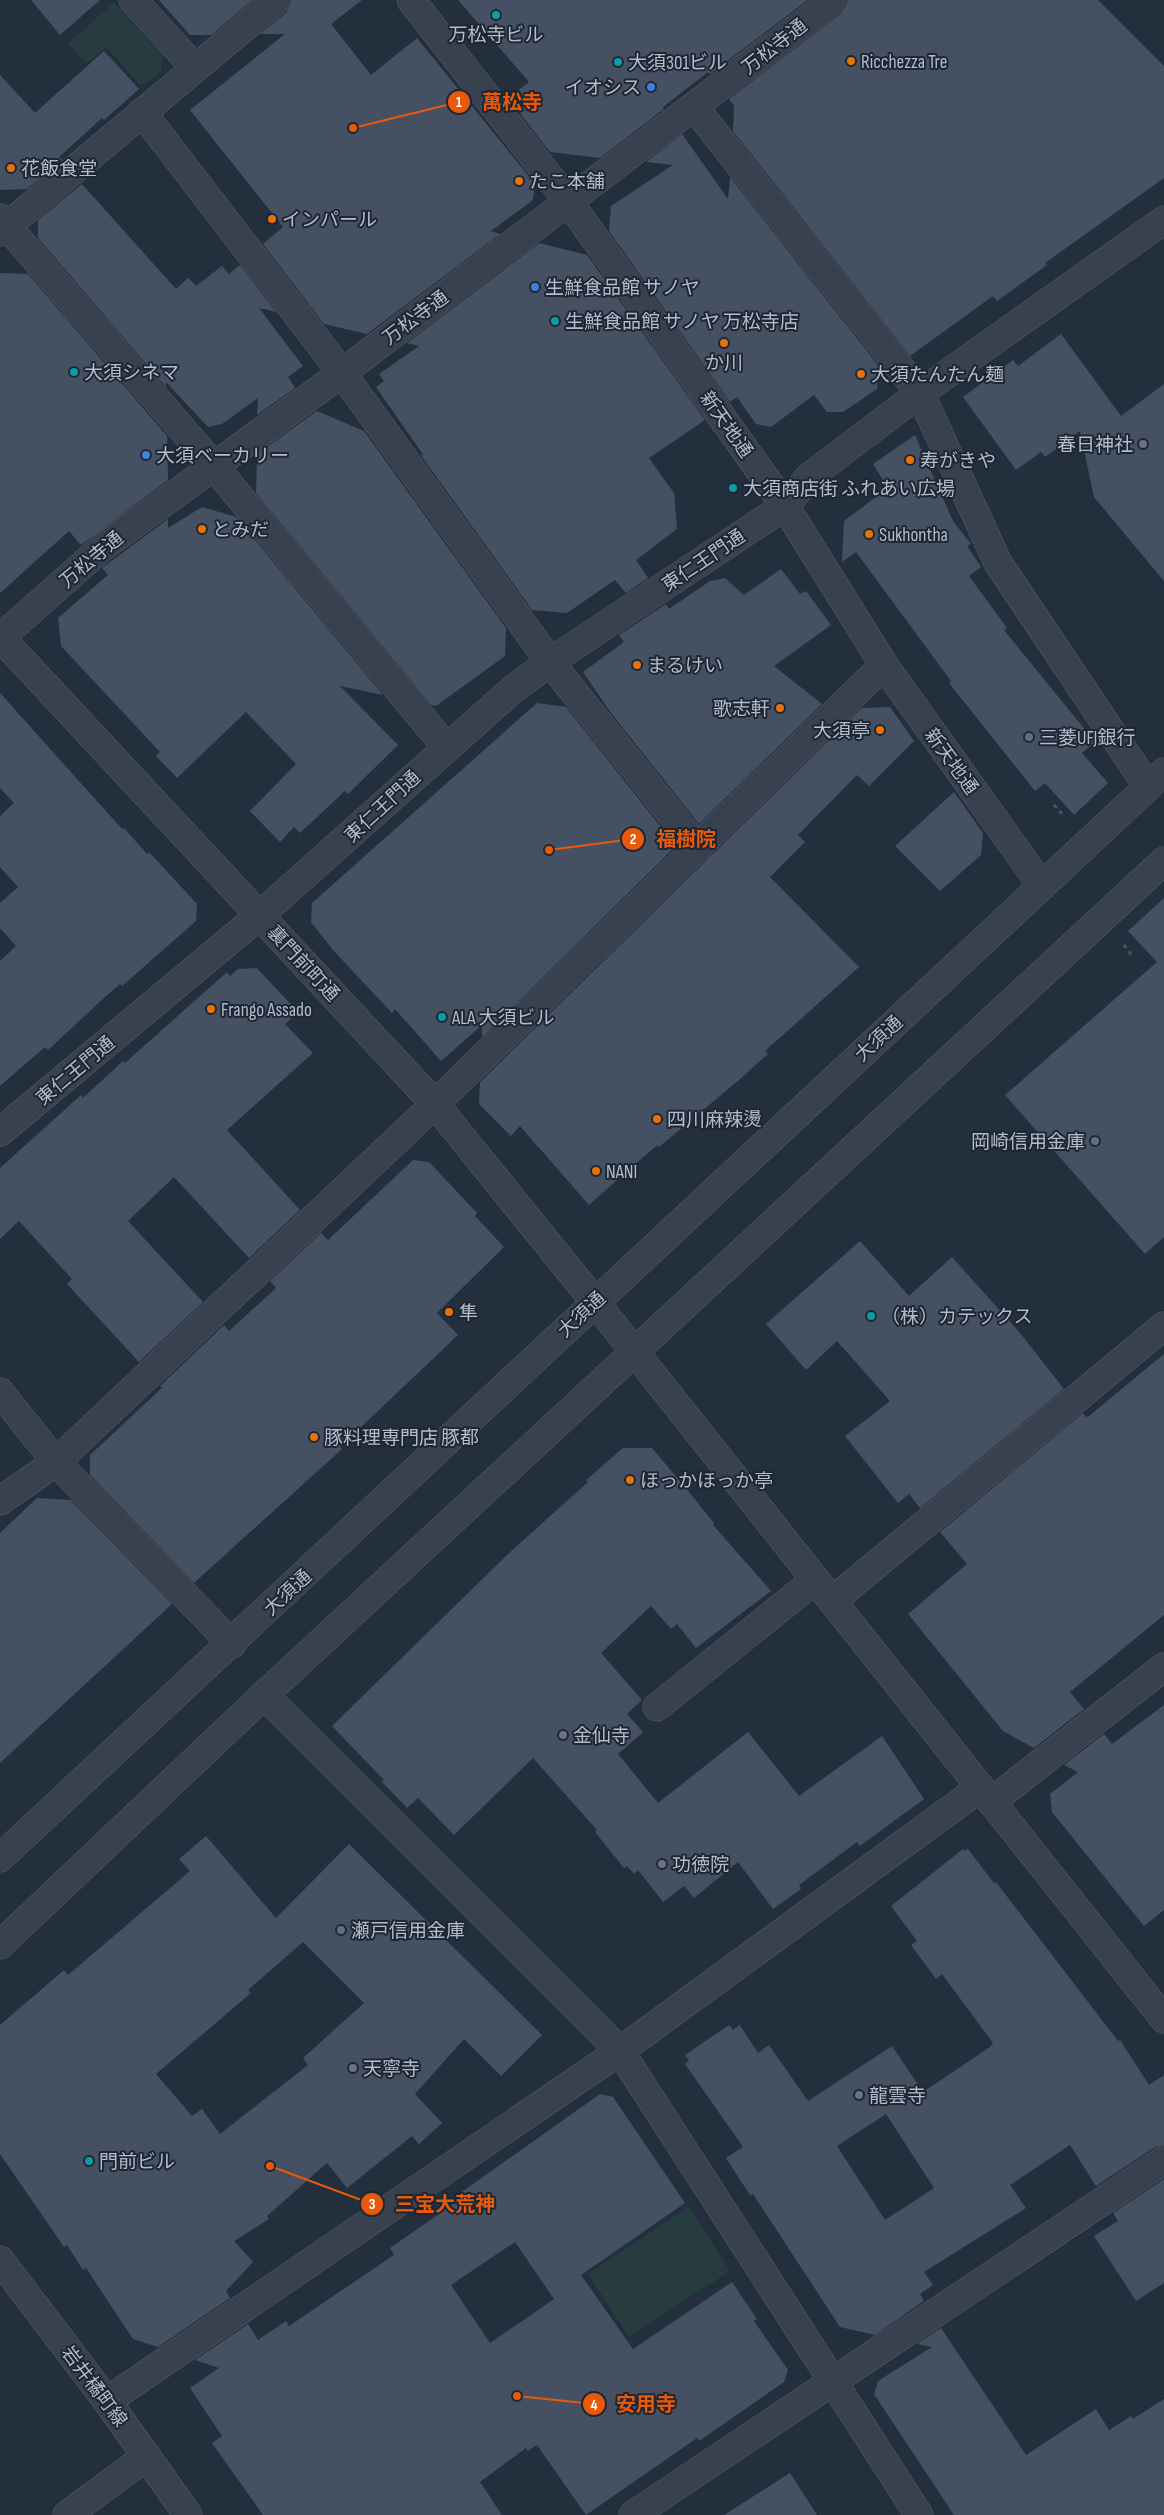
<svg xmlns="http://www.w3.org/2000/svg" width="1164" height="2515" font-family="'Sofia Sans Condensed','Noto Sans JP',sans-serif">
<rect width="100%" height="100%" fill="#242f3e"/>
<g fill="#263c3f">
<path d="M114,2L163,56L161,72L141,86L106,47L86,64L68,44Z"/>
<path d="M689,2207L730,2271L629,2337L588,2274Z"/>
</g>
<g fill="#455162" fill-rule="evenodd">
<path d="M31,0H100L60,35Z"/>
<path d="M159,0H253L211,35H190Z"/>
<path d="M292,0H362L331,24L371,75L417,38L535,184L533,200L491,231L500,234L367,334L324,324L263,244L283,227L190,110L285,34H260L287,12Z"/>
<path d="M458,0H808L710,74L708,72L663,107L664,109L600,158L550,152L508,98L529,82Z"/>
<path d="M849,0H1098L1164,66V178L1045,263L1047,265L997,301L993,296L910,356L733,131L734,106L729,99L843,12Z"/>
<path d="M104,51L139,89L104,120L102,118L59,157L62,160L27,189L0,190V75L35,113Z"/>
<path d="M682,134L728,199L730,177L885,374L878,379L877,389L843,412H827L814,395L771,427L756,424L737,397L730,402L609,231L611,206L673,165L646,162Z"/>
<path d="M82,184L176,289L188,278L196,286L222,266L229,274L240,265L276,312L259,308L303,366L288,377L295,388L257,415L258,398L222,424L208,427L166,382V387L38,238V220Z"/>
<path d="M539,243L587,255L705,420L649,458L674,493L677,529L636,560L648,578L626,593L615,580L567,613L532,610L420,454L424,456L376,387L384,381L379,374L419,346L407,343Z"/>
<path d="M0,273L28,274L167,436L168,480L81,545L69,531L0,593Z"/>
<path d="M1061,334L1121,416L1164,384V581L1094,497L1080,431L1045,457L1041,452L1016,470L963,397L1013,360L1018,366Z"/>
<path d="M317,411L364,431L506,628L505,656L436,706L431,705L256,493L257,454Z"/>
<path d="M915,435L953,521L971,544L967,546L981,567L969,576L1007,628L1004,630L1095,742L1082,753L1108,783L1074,815L1045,783L1035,791L949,683L951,681L856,552L842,562L844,521L888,488L873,464Z"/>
<path d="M202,507L236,517L383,695L340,686L398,745L348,794L345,791L300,833L294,827L280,842L250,811L296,764L246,712L177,778L156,756L160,752L61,646L58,618L108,575L102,568L168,519V528Z"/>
<path d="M781,569L800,594L806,591L831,625L774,666L822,704L699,824L611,713L583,672L624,642L619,635L666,604L669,609L710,581L725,578L744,595Z"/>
<path d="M0,693L122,829L124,828L147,854L149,852L197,904L196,921L122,986L120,984L105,997L48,1050L45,1047L0,1086V961L16,946L0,928V903L18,887L0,867V816L14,803L0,788Z"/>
<path d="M537,703L566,707L676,846L482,1037V1025L441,1061L395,1009L392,1013L333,950L311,922L312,903Z"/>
<path d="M890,707L914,741L869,786L857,775L798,835L805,842L770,877L859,967L765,1051L768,1054L739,1080L659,1147L657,1145L589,1205L520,1126L511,1136L479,1104L480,1082L862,708Z"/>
<path d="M954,792L983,833L981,855L940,891L895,846Z"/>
<path d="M1164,898V1237L1145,1254L1005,1095L1157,962L1128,931Z"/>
<path d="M257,968L298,1012L285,1024L313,1053L227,1130L300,1210L249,1258L174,1177L128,1221L203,1302L139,1362L67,1284L72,1279L19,1221L0,1239V1168L81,1095L83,1098L123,1061L125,1063L227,972L230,976L238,969Z"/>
<path d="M413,1160L429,1162L477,1213L475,1216L504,1247L437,1313L458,1335L340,1447L342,1449L194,1583L90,1475V1455L162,1388L160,1386L224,1325L229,1331L276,1288L270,1281L321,1233L328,1240Z"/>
<path d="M860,1241L909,1296L952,1257L1020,1333L1064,1389L920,1508L909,1494L898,1503L845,1436L890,1401L837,1341L806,1370L766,1324Z"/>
<path d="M1164,1354V1615L1070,1692L1084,1709L1034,1748L1003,1731L908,1614L967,1564L940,1532L1083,1413L1086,1417L1089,1416Z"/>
<path d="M623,1448H652L689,1492L714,1523L713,1525L771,1591L696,1648L677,1624L671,1629L651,1606L601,1653L642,1700L627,1714L643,1732L618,1754L658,1803L748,1732L799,1796L882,1736L924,1799L860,1846L857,1842L799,1885L801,1889L773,1909L738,1862L694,1898L684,1886L663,1902L638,1870L634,1874L627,1866L624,1868L595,1832L597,1830L533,1758L454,1835L418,1798L407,1808L382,1782L384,1780L332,1726L508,1554L588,1482L586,1480Z"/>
<path d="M37,1498L71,1500L172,1604L0,1763V1533Z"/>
<path d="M1164,1705V1910L1144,1926L1052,1812L1050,1794L1078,1772L1064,1765L1104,1734L1112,1744Z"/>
<path d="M206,1836L276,1918L349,1844L542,2035L501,2076L464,2039L415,2094L442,2123L419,2144L412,2136L347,2188L327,2163L267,2216L269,2219L234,2241L253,2262L226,2291L230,2298L158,2347L133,2339L86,2268L83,2270L67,2245L64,2247L0,2154V2025L64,1970L68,1975L190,1871L179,1859ZM303,1942L364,2003L303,2058L308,2065L220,2134L202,2109L192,2116L156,2074L251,1993L248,1990Z"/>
<path d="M963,1849L964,1851L968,1849L994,1883L996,1882L1118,2041L1120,2040L1149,2085L1164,2075V2145L1155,2147L1096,2186L1070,2145L1010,2185L1026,2208L924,2272L933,2285L920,2294L924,2301L875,2335L840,2327L753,2194L750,2195L726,2158L743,2147L685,2064L689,2061L685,2055L729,2025L733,2030L740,2025L758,2053L769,2045L808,2101L892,2046L923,2092L990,2047L993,2043L942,1974L936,1979L911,1945L917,1941L891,1906ZM886,2114L934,2188L885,2220L837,2146Z"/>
<path d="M600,2094L613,2097L685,2203L581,2275L633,2349L732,2282L757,2319L754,2321L788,2370L784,2382L699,2441L697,2438L586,2515L537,2445L528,2451L526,2448L480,2482L502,2515H263L212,2443L222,2436L190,2388L219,2368L195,2360L248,2324L258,2340L286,2321L289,2326L394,2255L390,2248L452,2205L449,2201ZM515,2242L554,2299L490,2343L451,2285Z"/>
<path d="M1164,2179V2283L1136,2301L1094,2236L1118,2221L1113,2213Z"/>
<path d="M941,2328L1026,2455L1096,2409L1109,2430L1131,2416L1133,2419L1164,2399V2515H954L874,2394L878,2381L932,2347L917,2344Z"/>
<path d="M790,2473L817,2515H724Z"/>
</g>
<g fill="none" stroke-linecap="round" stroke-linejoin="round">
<g stroke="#565f6c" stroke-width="29">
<g id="minor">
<path d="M133,0L195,68"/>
<path d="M411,0L569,202L785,506L884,665L1042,886"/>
<path d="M695,108L920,393L998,563L1148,787"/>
<path d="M142,112L342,373L550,662L698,848"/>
<path d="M0,218L214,466L446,747"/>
<path d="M0,232L277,0"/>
<path d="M0,637L435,1104L595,1302L1164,2019"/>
<path d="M0,638L104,546L342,373L834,0"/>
<path d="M0,1132L260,915L512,690L550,662L785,506L809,477L920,393L1164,220"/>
<path d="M0,1392L56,1462L232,1644"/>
<path d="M0,1501L56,1462L435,1104L884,665"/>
<path d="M832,1601L1164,1326"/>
<path d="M264,1695L620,2051L919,2515"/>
<path d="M657,1707L815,1580"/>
<path d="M991,1802L1164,1667"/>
<path d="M0,1858C390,1498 774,1132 1164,772"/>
<path d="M0,1945L264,1695L1164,861"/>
<path d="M0,2260L107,2401L188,2515"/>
<path d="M107,2401L620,2051L980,1788"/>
<path d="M67,2515L147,2456"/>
<path d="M633,2515L1164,2160"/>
</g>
</g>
<g stroke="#44595c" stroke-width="3" stroke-dasharray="4 4" stroke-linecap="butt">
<path d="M1054,805L1065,817"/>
<path d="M1124,945L1132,956"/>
</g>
<use href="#minor" stroke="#38414e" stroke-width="28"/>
</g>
<g fill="#0f9aa8" stroke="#1d2633" stroke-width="2">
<circle cx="496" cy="15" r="5"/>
<circle cx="618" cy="62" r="5"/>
<circle cx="555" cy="321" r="5"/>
<circle cx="74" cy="372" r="5"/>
<circle cx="733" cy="488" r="5"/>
<circle cx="442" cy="1017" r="5"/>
<circle cx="871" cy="1316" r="5"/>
<circle cx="89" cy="2161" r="5"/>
</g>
<g fill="#e8710a" stroke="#1d2633" stroke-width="2">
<circle cx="851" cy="61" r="5"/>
<circle cx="11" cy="168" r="5"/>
<circle cx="519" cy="181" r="5"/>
<circle cx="272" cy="219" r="5"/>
<circle cx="724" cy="343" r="5"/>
<circle cx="861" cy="374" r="5"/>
<circle cx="910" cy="460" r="5"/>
<circle cx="202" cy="529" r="5"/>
<circle cx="869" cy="534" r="5"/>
<circle cx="637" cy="665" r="5"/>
<circle cx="780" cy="708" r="5"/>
<circle cx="880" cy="730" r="5"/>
<circle cx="211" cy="1009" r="5"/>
<circle cx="657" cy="1119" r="5"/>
<circle cx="596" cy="1171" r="5"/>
<circle cx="449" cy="1312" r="5"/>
<circle cx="314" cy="1437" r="5"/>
<circle cx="630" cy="1480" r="5"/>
</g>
<g fill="#3f7fe0" stroke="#1d2633" stroke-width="2">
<circle cx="651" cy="87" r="5"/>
<circle cx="535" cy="287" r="5"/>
<circle cx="146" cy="455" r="5"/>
</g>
<g fill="#6b7280" stroke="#1d2633" stroke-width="2">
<circle cx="1143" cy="444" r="5"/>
<circle cx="563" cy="1735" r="5"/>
<circle cx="662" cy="1864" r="5"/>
<circle cx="353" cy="2068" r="5"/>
<circle cx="859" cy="2095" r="5"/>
</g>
<g fill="#5c6f8a" stroke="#1d2633" stroke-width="2">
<circle cx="1029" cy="737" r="5"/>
<circle cx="1095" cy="1141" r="5"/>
<circle cx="341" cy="1930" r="5"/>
</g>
<g text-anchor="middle" stroke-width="4" stroke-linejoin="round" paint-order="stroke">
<g font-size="19" fill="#b4bcc9" stroke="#1d2633" text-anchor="start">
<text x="496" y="41" text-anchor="middle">万松寺ビル</text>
<text x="861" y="68">Ricchezza Tre</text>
<text x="628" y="69">大須301ビル</text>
<text x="641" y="94" text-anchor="end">イオシス</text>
<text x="21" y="175">花飯食堂</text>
<text x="529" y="188">たこ本舗</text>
<text x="282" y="226">インパール</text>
<text x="545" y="294">生鮮食品館 サノヤ</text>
<text x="565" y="328">生鮮食品館 サノヤ 万松寺店</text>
<text x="724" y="369" text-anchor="middle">か川</text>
<text x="84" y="379">大須シネマ</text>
<text x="871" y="381">大須たんたん麺</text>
<text x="1133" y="451" text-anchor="end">春日神社</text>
<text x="156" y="462">大須ベーカリー</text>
<text x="920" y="467">寿がきや</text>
<text x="743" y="495">大須商店街 ふれあい広場</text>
<text x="212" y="536">とみだ</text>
<text x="879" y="541">Sukhontha</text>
<text x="647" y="672">まるけい</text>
<text x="770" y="715" text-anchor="end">歌志軒</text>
<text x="870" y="737" text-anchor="end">大須亭</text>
<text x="1039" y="744">三菱UFJ銀行</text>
<text x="221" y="1016">Frango Assado</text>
<text x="452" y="1024">ALA 大須ビル</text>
<text x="667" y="1126">四川麻辣燙</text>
<text x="1085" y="1148" text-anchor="end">岡崎信用金庫</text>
<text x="606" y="1178">NANI</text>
<text x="459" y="1319">隼</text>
<text x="881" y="1323">（株）カテックス</text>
<text x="324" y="1444">豚料理専門店 豚都</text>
<text x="640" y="1487">ほっかほっか亭</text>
<text x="573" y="1742">金仙寺</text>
<text x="672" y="1871">功徳院</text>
<text x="351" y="1937">瀬戸信用金庫</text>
<text x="363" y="2075">天寧寺</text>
<text x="869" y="2102">龍雲寺</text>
<text x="99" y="2168">門前ビル</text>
</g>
<g font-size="19" fill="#b4bcc9" stroke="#1d2633">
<text transform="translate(774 46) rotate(-38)" y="7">万松寺通</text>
<text transform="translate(415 317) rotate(-37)" y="7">万松寺通</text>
<text transform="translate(727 424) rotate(55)" y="7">新天地通</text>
<text transform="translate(91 559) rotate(-40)" y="7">万松寺通</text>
<text transform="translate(703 560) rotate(-34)" y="7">東仁王門通</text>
<text transform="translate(952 761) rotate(54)" y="7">新天地通</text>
<text transform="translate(382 806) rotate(-43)" y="7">東仁王門通</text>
<text transform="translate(304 963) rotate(47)" y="7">裏門前町通</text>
<text transform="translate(878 1038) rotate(-43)" y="7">大須通</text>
<text transform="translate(75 1070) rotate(-40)" y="7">東仁王門通</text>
<text transform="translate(581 1314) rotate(-43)" y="7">大須通</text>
<text transform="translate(287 1592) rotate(-43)" y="7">大須通</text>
<text transform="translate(95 2386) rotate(53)" y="7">岩井橘町線</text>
</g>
</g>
<path fill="none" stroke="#e8590c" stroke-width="2" d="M353 128L459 102M549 850L633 839M270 2166L372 2204M517 2396L594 2404"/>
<g fill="#e8590c" stroke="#1d2633" stroke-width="2">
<circle cx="353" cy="128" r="5"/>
<circle cx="549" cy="850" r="5"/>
<circle cx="270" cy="2166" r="5"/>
<circle cx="517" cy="2396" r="5"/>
<circle cx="459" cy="102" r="12"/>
<circle cx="633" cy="839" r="12"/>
<circle cx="372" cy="2204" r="12"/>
<circle cx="594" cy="2404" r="12"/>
</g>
<g font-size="15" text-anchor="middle" font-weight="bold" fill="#fff">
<text x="459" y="107">1</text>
<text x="633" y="844">2</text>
<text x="372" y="2209">3</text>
<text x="594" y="2410">4</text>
</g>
<g font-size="20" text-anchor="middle" font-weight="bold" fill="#e8590c" stroke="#1d2633" stroke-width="4" stroke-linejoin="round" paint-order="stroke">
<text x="512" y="109">萬松寺</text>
<text x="686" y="846">福樹院</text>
<text x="445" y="2211">三宝大荒神</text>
<text x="646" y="2411">安用寺</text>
</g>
</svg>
